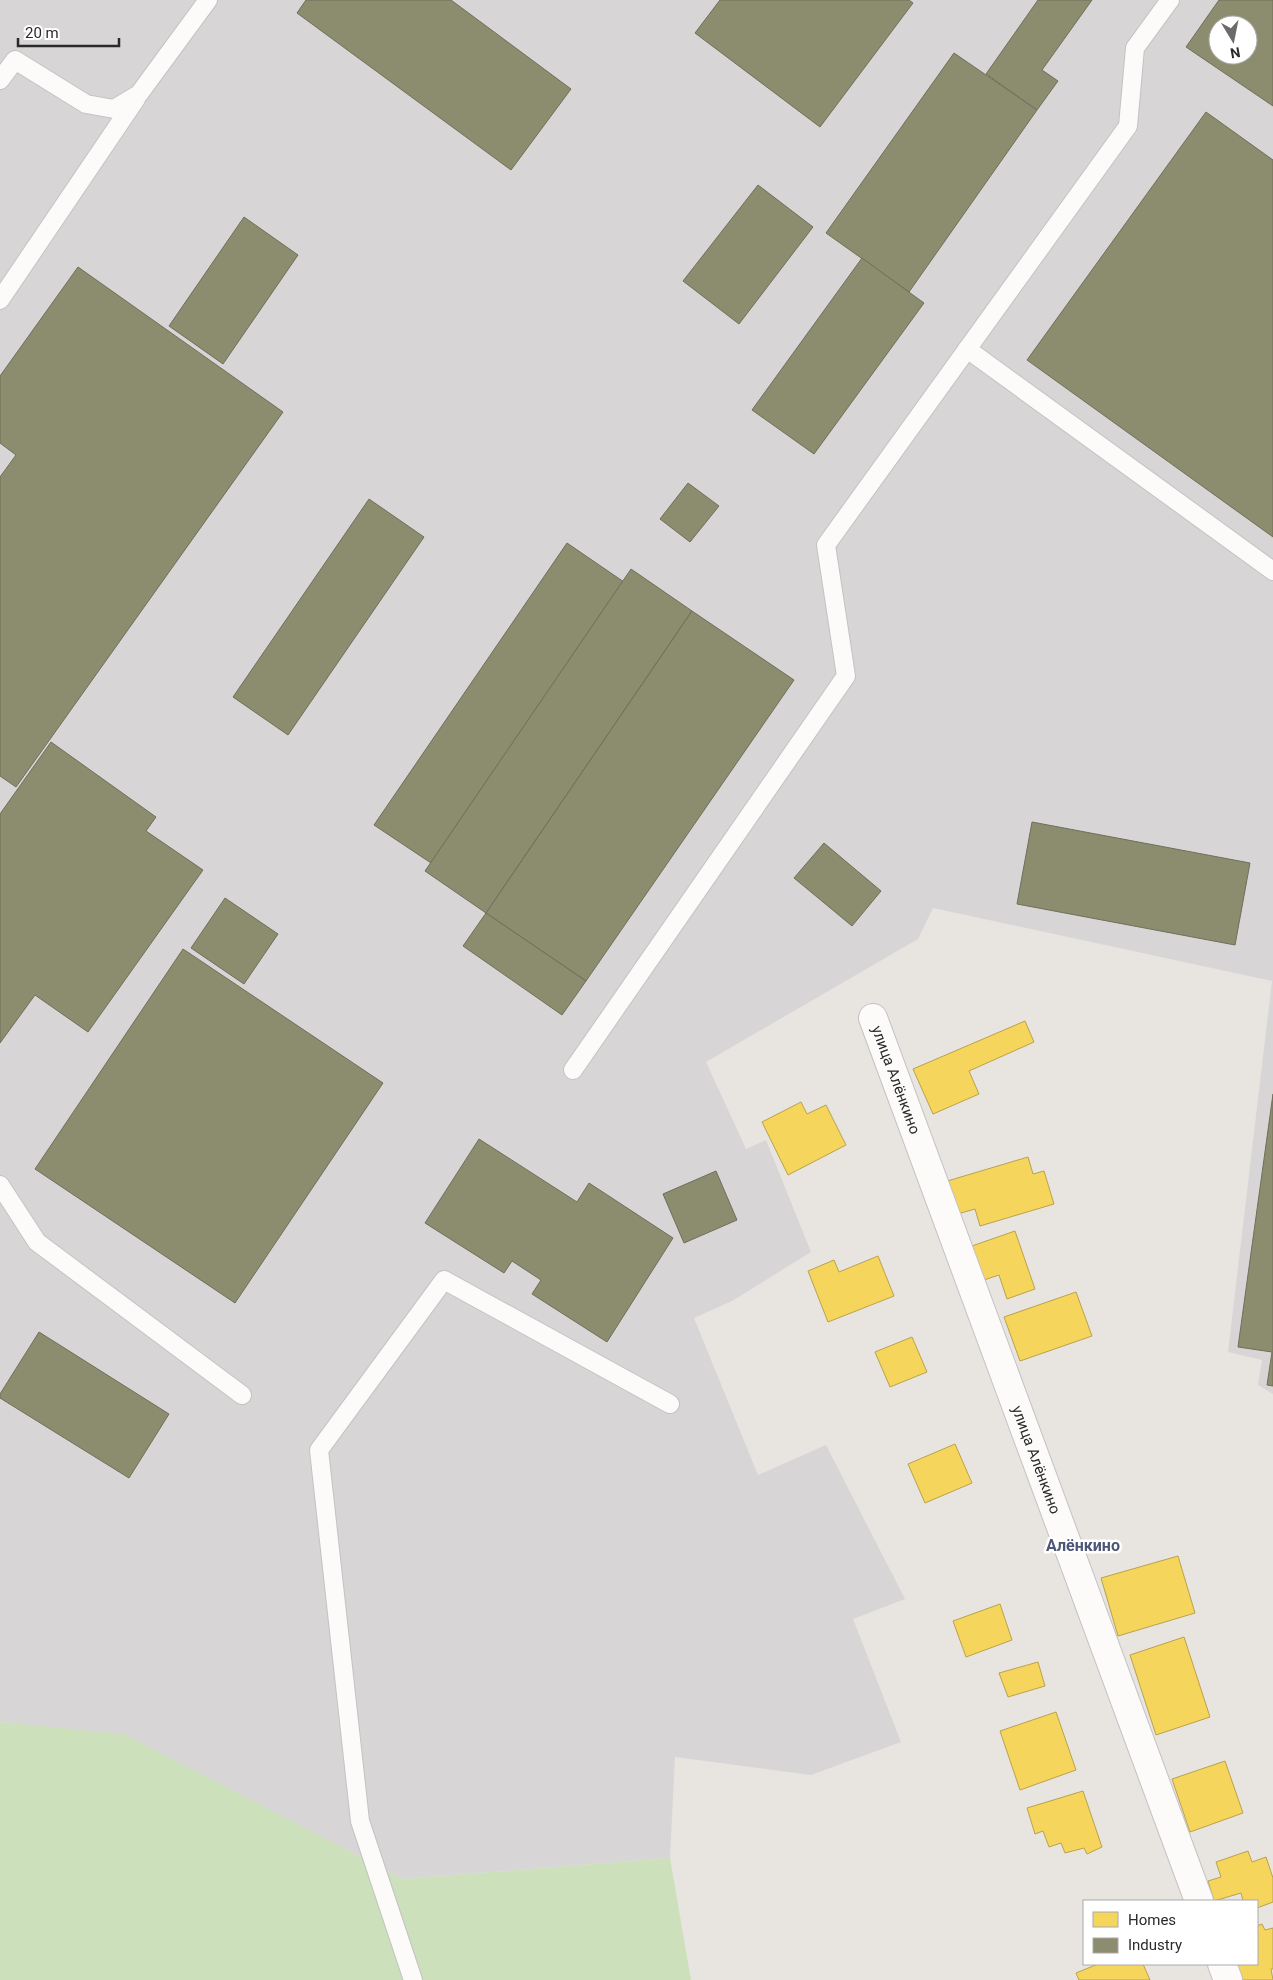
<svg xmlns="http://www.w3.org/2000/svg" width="1273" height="1980" font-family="Roboto,sans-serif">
<rect width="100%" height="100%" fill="#e8e4e0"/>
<path fill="#d8d5d7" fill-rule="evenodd" d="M0,0H1273V1394L1258,1385L1262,1360L1228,1352L1272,981L933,908L918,939L706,1062L746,1149L766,1140L811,1252L732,1301L694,1318L758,1475L826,1445L905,1599L853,1619L901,1742L811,1775L675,1757L670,1858L403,1879L124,1735L0,1722ZM1218,25H1248V55H1218Z"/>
<path fill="#cce1bb" d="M0,1722L124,1734L403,1879L670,1858L691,1980H0Z"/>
<g fill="#f6d55c" stroke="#b9a24d">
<path d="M1025,1021L1034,1042L969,1071L979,1094L933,1114L913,1069Z"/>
<path d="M801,1102L807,1114L826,1105L846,1145L788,1175L762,1122Z"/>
<path d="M1028,1157L1033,1174L1044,1171L1054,1204L980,1226L975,1209L954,1215L944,1182Z"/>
<path d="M1015,1231L1035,1289L1007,1299L999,1275L981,1281L969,1247Z"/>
<path d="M878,1256L894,1296L828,1322L808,1271L834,1260L839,1272Z"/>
<path d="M1076,1292L1092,1336L1020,1361L1004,1317Z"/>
<path d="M912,1337L927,1372L890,1387L875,1352Z"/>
<path d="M955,1444L972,1483L925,1503L908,1464Z"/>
<path d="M1178,1556L1195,1613L1118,1636L1101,1578Z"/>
<path d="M1000,1604L1012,1640L966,1657L953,1621Z"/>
<path d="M1184,1637L1210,1717L1156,1735L1130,1655Z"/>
<path d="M1038,1662L1045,1686L1008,1697L999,1673Z"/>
<path d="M1056,1712L1076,1770L1020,1790L1000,1731Z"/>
<path d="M1225,1761L1243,1813L1190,1832L1172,1779Z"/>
<path d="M1083,1791L1102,1847L1087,1854L1084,1848L1065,1853L1061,1843L1049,1847L1043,1831L1035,1834L1027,1808Z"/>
<path d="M1248,1851L1252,1862L1266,1857L1273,1878V1902L1257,1908V1901H1243L1241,1893L1214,1901L1208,1881L1221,1877L1216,1862Z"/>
<path d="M1262,1924L1265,1930L1273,1928V1969H1271L1273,1980H1238L1233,1964H1257V1926Z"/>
<path d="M1098,1964H1143L1150,1980H1079L1076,1973Z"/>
</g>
<g fill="#8c8c6e" stroke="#6f6f5a" fill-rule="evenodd">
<path d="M306,0H451L571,89L511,170L297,13Z"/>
<path d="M720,0H909L913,3L820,127L695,33Z"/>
<path d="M1038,0H1092L1042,70L1058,81L1037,110L986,74Z"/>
<path d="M1219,0H1273V106L1186,47ZM1218,25H1248V55H1218Z"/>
<path d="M954,53L1037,110L909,292L826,233Z"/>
<path d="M1206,112L1273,160V537L1027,360Z"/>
<path d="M758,185L813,227L739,324L683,281Z"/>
<path d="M244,217L298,255L223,364L169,326Z"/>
<path d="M862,258L924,303L814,454L752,410Z"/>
<path d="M78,267L283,412L16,787L0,776V477L16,455L0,443V376Z"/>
<path d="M688,483L719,506L690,542L660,519Z"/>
<path d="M369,499L424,537L288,735L233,697Z"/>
<path d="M567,543L624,582L431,863L374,825Z"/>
<path d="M631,569L692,611L486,913L425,871Z"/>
<path d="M692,611L794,680L586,981L486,913Z"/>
<path d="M51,742L156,817L146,831L203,870L88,1032L35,995L0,1043V814Z"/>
<path d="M1032,822L1250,863L1235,945L1017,904Z"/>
<path d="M824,843L881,891L852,926L794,878Z"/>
<path d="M225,898L278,934L244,984L191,948Z"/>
<path d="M486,913L586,981L562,1015L463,946Z"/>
<path d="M183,949L383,1083L235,1303L35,1169Z"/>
<path d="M1273,1094V1386L1267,1385L1272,1352L1238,1347Z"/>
<path d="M479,1139L577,1202L589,1183L673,1238L607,1342L532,1294L541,1280L512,1261L504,1273L425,1223Z"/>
<path d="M716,1171L737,1220L684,1243L663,1194Z"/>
<path d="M39,1332L169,1414L129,1478L0,1398V1394Z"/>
</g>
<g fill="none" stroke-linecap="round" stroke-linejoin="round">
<g stroke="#c4c2c3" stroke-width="20">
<g id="service">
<path d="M0,80L15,60L86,104L114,109L139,94L208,0"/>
<path d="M0,300L136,99"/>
<path d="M967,349L1273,571"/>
<path d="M573,1070L846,676L826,545L1128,126L1135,48L1170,0"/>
<path d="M0,1185L37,1242L242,1395"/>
<path d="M413,1980L360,1821L319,1450L444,1280L670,1404"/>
</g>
</g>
<g stroke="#c4c2c3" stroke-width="30">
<g id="minor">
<path id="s1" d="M873,1018L1199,1901"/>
<path d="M1222,1964L1228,1980"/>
</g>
</g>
<use href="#service" stroke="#fcfbfa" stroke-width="18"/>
<use href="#minor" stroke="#fcfbfa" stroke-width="28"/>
</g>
<g text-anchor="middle" stroke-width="5" stroke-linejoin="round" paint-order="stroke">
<g font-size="15" fill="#2a2a2a" stroke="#fff">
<text dy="5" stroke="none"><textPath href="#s1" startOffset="66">улица Алёнкино</textPath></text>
<text dy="5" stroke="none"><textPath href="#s1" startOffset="471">улица Алёнкино</textPath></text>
</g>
<g font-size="16" font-weight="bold" fill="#4d5678" stroke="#fff">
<text x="1083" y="1551">Алёнкино</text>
</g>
</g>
<rect x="1083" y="1900" width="175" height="65" fill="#ffffff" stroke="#aaaaaa"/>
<rect x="1093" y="1912" width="25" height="15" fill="#f6d55c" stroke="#aaaaaa"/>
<text x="1128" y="1925" font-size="15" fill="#2a2a2a">Homes</text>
<rect x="1093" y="1938" width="25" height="15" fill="#8c8c6e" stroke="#aaaaaa"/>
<text x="1128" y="1950" font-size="15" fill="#2a2a2a">Industry</text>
<g transform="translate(1233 40) rotate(170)"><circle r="24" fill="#ffffff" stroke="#aaaaaa"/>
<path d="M0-4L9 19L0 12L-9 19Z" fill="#6c6b6a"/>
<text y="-8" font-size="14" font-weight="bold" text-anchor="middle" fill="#2a2a2a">N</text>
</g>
<path d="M18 38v8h101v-8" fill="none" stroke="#2a2a2a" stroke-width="2.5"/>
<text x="25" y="38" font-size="15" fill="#2a2a2a" stroke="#ffffff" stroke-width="4" paint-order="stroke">20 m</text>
</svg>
